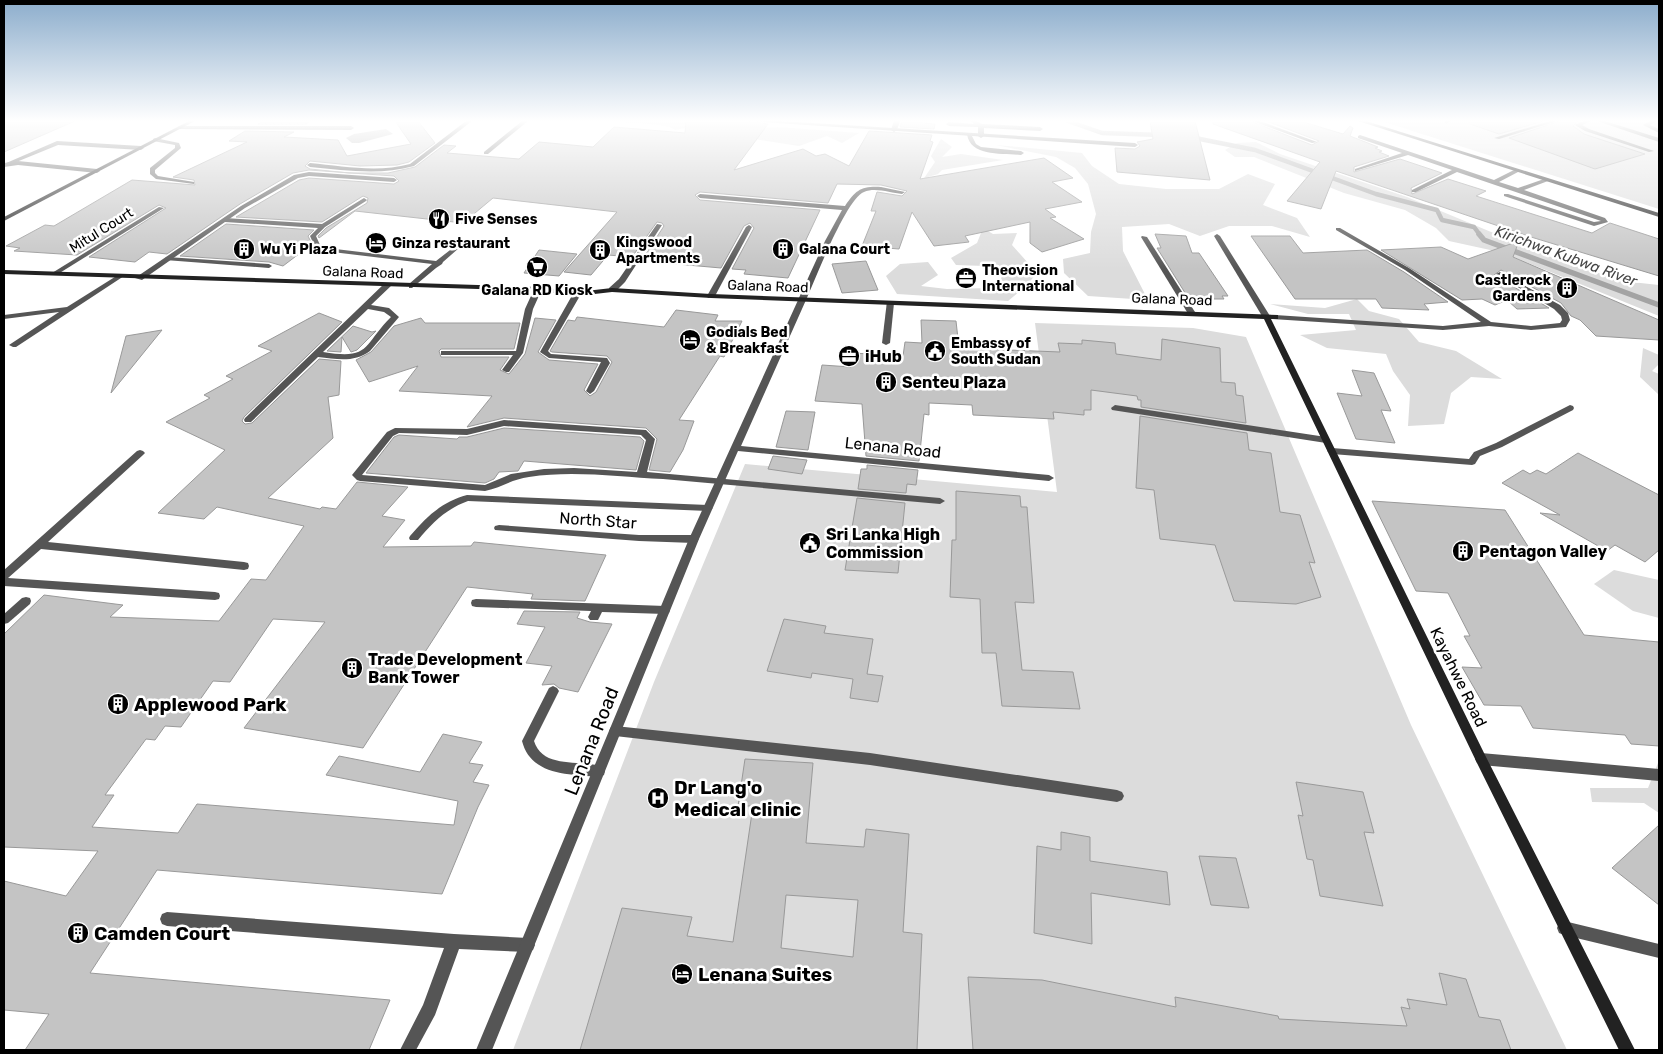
<svg xmlns="http://www.w3.org/2000/svg" width="1663" height="1054" font-family="Rubik,sans-serif">
<rect width="100%" height="100%" fill="#fff"/>
<g fill="#dcdcdc">
<path d="M619,121L711,123L675,130C666,122 634,125 619,121Z"/>
<path d="M1381,121H1659V209Z"/>
<path d="M778,127L859,133L842,143L827,136L799,146L747,138L756,128Z"/>
<path d="M941,139L952,147L942,157L961,154L1003,160L942,170L938,174L928,177L923,195L912,196L935,162L931,156Z"/>
<path d="M1256,142L1280,154L1407,197L1551,257L1622,281L1659,285V316L1504,253L1449,241L1436,228L1405,210L1344,193L1254,157H1235L1225,150L1237,143Z"/>
<path d="M996,145L1082,153L1092,166L1119,184L1166,189H1219L1248,174L1275,184L1263,205L1297,218L1310,237L1272,226H1229L1200,236L1169,224L1122,227L1123,251L1148,300L1088,296L1064,273L1063,259L1090,253L1091,232L1096,214L1088,184L1075,168L1056,157Z"/>
<path d="M983,228L993,234L1017,233L1012,245L1037,273L1026,286L1008,301L897,294L886,276L900,264L928,262L938,275L921,286L947,289L991,288L1003,276L985,266L956,265L951,258L977,243Z"/>
<path d="M1357,299L1369,311L1399,319L1419,342L1456,351L1502,379L1471,377L1451,393L1444,424L1408,426L1410,395L1393,371L1386,354L1327,348L1300,335L1356,330L1349,314H1308L1270,304L1325,308Z"/>
<path d="M1035,323L1193,328L1246,337L1411,725L1567,1050H513L654,682L745,464L1057,492Z"/>
<path d="M1643,348L1659,355V364L1652,371L1659,374V395L1640,377Z"/>
<path d="M1614,570L1659,580V618L1633,611L1594,584Z"/>
<path d="M1658,763L1659,813L1644,803L1592,802L1590,788H1648Z"/>
</g>
<path fill="#a3a3a3" d="M386,129L393,134L359,143H352L346,138L354,134Z"/>
<g fill="none" stroke-linecap="round" stroke-linejoin="round">
<g stroke="#a3a3a3" stroke-width="4.5">
<path d="M1068,121L1102,133L1162,135"/>
<path d="M1190,137L1255,150L1376,194L1437,210L1442,220L1474,227L1480,235"/>
</g>
<path stroke="#a3a3a3" stroke-width="5.5" d="M1479,234L1484,240L1659,305"/>
</g>
<g fill="#c4c4c4" stroke="#999" fill-rule="evenodd">
<path d="M4,121H75L4,152Z"/>
<path d="M263,121H311L306,124H258Z"/>
<path d="M395,121H418L435,143L409,162L397,165L360,166L310,161L305,166L310,169L349,173H388L415,167L444,145L456,146L447,153L519,159L539,142L593,147L614,127L685,133L686,121H747L768,124L734,170L803,149L816,156L825,154L849,166L869,131L932,135L930,141L933,142L920,179L1044,158L1073,178L1052,182L1082,202L1045,209L1056,217L1050,218L1084,239L1042,252L1030,243V222L965,236L969,242L934,246L912,212L899,249L862,246L876,211H871L877,192L902,196L907,191L881,185L837,184L828,203L700,192L695,195L700,200L820,210L788,278L744,274L746,270L732,269L754,228L750,223L744,226L721,268L654,262L656,259L643,258L664,226L662,223L657,222L632,257L608,255L591,275L564,272L617,212L493,198L463,223L355,211L319,238L318,236L326,228L367,203L368,198L363,196L322,222L236,217L299,180L309,178L394,184L399,181L394,176L309,170L293,173L240,204L167,254L149,252L135,262L89,257L166,208L159,205L77,255L14,251L20,248L6,246L45,225L54,226L132,180L195,185L194,180L173,177L247,142L229,141L245,131L294,132L284,137L338,140L347,156L411,144Z"/>
<path d="M1150,121H1195L1210,180L1117,172L1115,148L1135,149L1140,146L1137,142L1153,139Z"/>
<path d="M1213,121H1250L1312,145L1319,141L1266,121H1300L1343,134L1350,126L1353,128L1350,136L1378,147L1375,148L1382,151L1379,152L1389,156L1354,167V172L1400,159L1442,173L1411,188L1412,194L1448,179L1486,191L1476,196L1592,233L1610,223L1659,239V276L1531,237L1336,171L1321,209L1287,201L1320,162L1213,124Z"/>
<path d="M1470,121H1543L1499,134L1470,124Z"/>
<path d="M1560,121H1578L1573,126L1584,134L1645,154L1595,169L1509,138Z"/>
<path d="M910,122L935,124L934,129L900,127L901,123Z"/>
<path d="M226,224L314,230L308,236L312,244L283,266L269,262L180,256Z"/>
<path d="M1155,234L1186,236L1192,253H1199L1228,296H1222L1224,299H1192L1187,296L1157,248H1161Z"/>
<path d="M1251,236H1290L1303,253L1367,250L1404,272L1448,302L1424,304L1429,310L1382,308L1376,299H1295Z"/>
<path d="M1519,241L1513,257L1659,320V340L1596,336L1580,320L1571,316L1561,303L1501,270L1494,275L1549,308L1517,309L1507,300L1495,305L1482,299L1462,300L1381,250L1441,247L1468,259Z"/>
<path d="M539,250L577,254L559,276L524,273Z"/>
<path d="M866,261L878,290L842,293L832,264Z"/>
<path d="M676,310L718,315L715,321H742L724,357L720,356L679,420L694,421L683,450L670,472L649,470L657,439L646,428L504,418L467,427L492,396L399,391L418,366L369,382L356,360L371,352L394,326L421,318L425,323H520L514,349H441L439,351L441,357H509L500,370L509,374L525,354L535,318L556,320L538,352L549,360L598,364L584,390L590,396L596,392L612,362L607,356L552,352L550,351L568,320L575,321L577,317L664,327Z"/>
<path d="M319,313L342,322L244,417L242,421L245,424L252,423L319,359L341,361L339,395L328,397L333,438L268,498L320,509L322,507L336,509L357,482L408,487L382,516L405,520L383,547L471,546L474,542L606,555L585,601L531,599L533,594L467,587L363,748L244,728L325,622L273,619L230,682L213,681L181,727L165,726L155,740L146,739L105,795H114L92,827L178,833L197,804L454,825L458,801L326,775L339,756L420,772L443,734L482,742L469,763L483,765L473,782L489,785L478,807L442,894L157,870L90,973L390,1000L369,1050H25L49,1014L4,1010V881L66,896L98,851L4,847V634L44,595L123,605L110,617L219,621L251,579L266,580L304,526L217,507L204,519L158,513L225,450L166,422L210,398L204,395L233,379L226,376L272,351L258,346Z"/>
<path d="M921,320L956,321L959,348L1060,352L1058,343L1082,344V340L1115,343L1116,354L1161,360L1162,339L1220,348L1221,382L1235,383L1236,395L1243,396L1246,423L1141,407V400H1138L1137,396L1091,390V410H1084V415L1053,412L1054,419L973,415L972,405L929,403V415L924,414L919,461L866,456L862,404L815,401L822,365L851,367L853,353L903,356L905,342L922,343Z"/>
<path d="M353,326L372,332L376,331L357,350L351,352L342,337L341,352L327,351Z"/>
<path d="M162,330L111,393L126,336Z"/>
<path d="M1352,370L1374,373L1391,411L1381,410L1395,443L1356,439L1337,393L1362,396Z"/>
<path d="M786,411L815,412L808,450L776,447Z"/>
<path d="M1140,416L1247,433L1249,450L1271,453L1280,512L1300,515L1315,563L1309,562L1321,597L1296,604L1234,601L1215,545L1160,539L1154,490L1136,488Z"/>
<path d="M504,428L640,437L644,441L636,470L524,461L518,471L499,472L494,479L485,483L366,473L394,437L399,435L457,439L459,437H467Z"/>
<path d="M1578,453L1659,495V550L1645,562L1615,545L1607,551L1540,513L1560,515L1502,483L1523,470L1530,474L1537,470L1546,474Z"/>
<path d="M773,456L807,460L802,474L768,469Z"/>
<path d="M867,465L918,470L916,485L907,484L906,493L858,489L861,469H867Z"/>
<path d="M956,491L1020,496L1021,507H1027L1034,603L1015,602L1022,670L1073,672L1080,709L1002,706L996,653H982L980,599L950,597L952,540H956Z"/>
<path d="M857,498L905,503L898,573L845,570Z"/>
<path d="M1372,501L1505,510L1584,635L1659,642V746L1631,744L1625,735L1533,728L1521,706L1484,705L1462,667L1482,668L1464,636H1470L1448,593L1416,591Z"/>
<path d="M524,611L580,612L577,618L590,622L612,624L578,692L559,688L554,684L542,685L552,666L526,663L545,627L517,624Z"/>
<path d="M784,619L826,626L824,633L873,639L867,674L883,676L878,702L850,698L853,679L812,673L811,678L767,671Z"/>
<path d="M745,759L813,763L806,843L864,847L866,829L909,834L903,932L922,934L917,1050H580L622,908L692,917L687,936L733,942L753,806H738ZM786,895L858,900L853,957L781,948Z"/>
<path d="M1296,782L1363,792L1374,833L1364,832L1383,906L1320,896L1313,860L1307,859L1298,815L1303,816Z"/>
<path d="M1659,825V905L1612,868Z"/>
<path d="M1061,832L1090,837V861L1167,872L1170,905L1091,893L1092,944L1034,933L1037,846L1061,850Z"/>
<path d="M1199,856L1236,858L1249,908L1211,905Z"/>
<path d="M1439,973L1466,979L1479,1017L1500,1020L1511,1050H973L968,977L1042,980L1176,1007L1175,997L1278,1016L1279,1019L1407,1026L1401,1007L1410,1009L1407,999L1447,1005Z"/>
</g>
<g fill="none" stroke-linecap="round" stroke-linejoin="round">
<g fill="#555" fill-rule="evenodd">
<path d="M466,121H472L414,166C379,176 345,170 310,167L307,165L310,163C343,166 377,173 410,164Z"/>
<path d="M894,121H900L897,130L894,132L891,130Z"/>
<path d="M971,121H977L982,124L1040,127L1043,129L1040,131L984,128V136L981,138L978,136V127L949,126L946,124L949,122L974,124Z"/>
<path d="M1444,121H1451L1446,124Z"/>
<path d="M1550,121H1558L1499,139L1494,138Z"/>
<path d="M1583,121H1591L1582,125L1589,129L1654,151L1649,152L1585,131L1575,125Z"/>
<path d="M1650,121H1657L1650,125L1659,129V133L1643,125Z"/>
<path d="M180,126H351L354,128L351,130L178,129V127Z"/>
<path d="M967,134H971L976,144L981,147L1021,151L1024,153L1021,155C1003,153 970,157 967,134Z"/>
<path d="M1360,135L1494,180L1514,170H1518V172L1499,182L1518,188L1544,179H1548V181L1524,190L1605,218L1608,222L1594,226L1504,196V194H1508L1594,222L1601,221L1457,172L1416,192H1412V190L1452,170L1408,155L1355,171V169L1402,153L1358,138V136Z"/>
<path d="M57,141L141,146L144,148L141,150L58,145L9,165L4,164Z"/>
<path d="M881,187L905,192L902,194C891,193 875,187 864,192C846,199 815,280 806,300L802,302L798,300L825,241L842,210L700,198L697,196L700,194L845,206C856,190 861,186 881,187Z"/>
<path d="M364,198L367,200L366,201L325,227L316,236L320,245L327,248L436,261L454,247L459,248L443,262L442,264L436,268L412,288H409V284L432,264L324,251L315,247L310,236L318,228L225,222L222,220L225,218L322,224Z"/>
<path d="M159,207L164,208L58,274L52,273Z"/>
<path d="M657,224L662,225L625,282L615,292H609V288L619,279Z"/>
<path d="M749,225L752,227L715,296L708,298L707,296L746,227Z"/>
<path d="M167,257L269,264L272,266L269,268L165,260V258Z"/>
<path d="M118,275L124,276L16,347H13L9,345L59,312L4,319V315L67,307Z"/>
<path d="M385,283L392,285L371,305L389,308L399,317L370,351C354,363 337,359 318,357L251,422H245L244,420L245,418ZM368,309L384,312L391,317C362,346 371,360 323,352Z"/>
<path d="M535,287L542,289L533,309L523,353L509,372H506L502,370L513,355H441V351H516L525,309Z"/>
<path d="M574,292L581,294L548,351L551,354L607,358L610,363L594,391L590,394L586,391L601,362L549,358L540,352Z"/>
<path d="M887,301H893L894,303L890,343L886,345L882,343Z"/>
<path d="M1570,405L1573,406L1574,408L1573,410L1502,447L1480,456L1475,464L1472,465L1332,454L1327,451L1332,448L1469,459L1474,452L1496,443Z"/>
<path d="M504,420L646,430L655,439L647,472L940,498L945,501L940,504L663,479C619,477 573,470 529,477C512,479 501,488 485,491L360,481L357,480L352,475L387,432L395,428L467,429ZM504,426L641,435L646,440L637,472L574,468L544,469L511,474L485,485L362,475L393,436L399,433L467,435Z"/>
<path d="M467,495L708,505L713,508L708,511L468,501C446,509 432,523 418,540H410L409,538L410,536C427,516 442,502 467,495Z"/>
<path d="M499,525L639,535H694L699,539L694,543L639,541L495,530L494,528L495,526Z"/>
<path d="M26,597L30,598L31,601L30,604L8,623L4,624V614L22,598Z"/>
<path d="M476,599L665,606L669,607L670,610L669,613L665,614L602,612L598,620H590L588,617L591,611L476,607L472,606L471,603L472,600Z"/>
<path d="M553,686L557,688L559,691L534,741C543,770 582,759 604,767L605,771L604,775L599,777C569,774 531,776 522,741L549,688Z"/>
<path d="M615,726L870,753L1117,790L1122,792L1124,796L1122,800L1117,802L870,765L615,736L611,735L609,731L611,727Z"/>
<path d="M1481,753L1659,769V781L1481,765L1477,763L1475,759L1477,755Z"/>
<path d="M167,912L454,934L528,938L533,940L535,945L533,950L528,952L459,949L435,1015L416,1050H400L423,1005L444,948L167,926L162,924L160,919L162,914Z"/>
<path d="M1564,921L1659,944V958L1564,935L1559,933L1557,928L1559,923Z"/>
</g>
<g fill="#555" fill-rule="evenodd">
<path d="M522,121H528L488,154H484V152Z"/>
<path d="M749,121H780L1135,143L1138,145L1135,147Z"/>
<path d="M1252,121H1260L1317,142L1312,143Z"/>
<path d="M1597,121H1605L1659,138V142Z"/>
<path d="M155,138L179,143L181,148L155,170V173L158,176L194,182V184L156,179L150,174V168L175,148V145L153,141V139Z"/>
<path d="M18,161L97,169L100,171L97,173L18,165L4,167V163Z"/>
<path d="M309,172L394,178L397,180L394,182L309,176L298,178L245,208L142,280L135,278L241,206L294,175Z"/>
<path d="M1336,228H1340L1409,268L1491,322L1531,326L1560,323L1562,320L1561,316L1554,309L1498,275L1496,274L1500,272L1560,305L1568,313L1570,320L1566,327L1531,330L1489,326L1443,330L1272,319L1271,317L1275,315L1443,326L1481,322L1405,270L1336,230Z"/>
<path d="M1217,234L1220,236L1270,316L1269,318H1266L1262,316L1214,236Z"/>
<path d="M1142,236L1147,237L1195,312L1194,314H1191L1187,312L1141,237Z"/>
<path d="M799,298H805L806,300L741,446L1049,475L1054,478L1049,481L738,451L699,539L492,1050H476L689,539Z"/>
<path d="M1115,405L1326,437L1330,440L1326,443L1112,410L1111,408Z"/>
<path d="M140,450L143,451L145,453L143,455L48,542L244,562L248,563L249,566L248,569L244,570L41,549L8,578L215,592L219,593L220,596L219,599L215,600L4,586V570L137,451Z"/>
</g>
<g fill="#222" fill-rule="evenodd">
<path d="M189,121H195L4,221V217Z"/>
<path d="M1358,121H1366L1659,213V217Z"/>
<path d="M4,270L538,287L577,292L612,288L711,294L1278,315V319H1271L1485,755L1635,1050H1619L1477,763L1264,319L711,298L612,292L577,296L538,291L4,274Z"/>
</g>
</g>
<linearGradient id="sky" x2="0" y2="1"><stop stop-color="#8cadcc"/><stop offset="0.45" stop-color="#fff"/><stop offset="1" stop-color="#fff" stop-opacity="0"/></linearGradient>
<rect width="1663" height="269" fill="url(#sky)"/>
<defs>
<g id="restaurant-disc" transform="scale(1.125)"><circle r="9.5" fill="#000" stroke="#fff"/><path d="M-5-6h1v4h1v-4h1v4h1v-4h1v5L-1.5 .5V6h-2V.5L-5-1ZM5-6V6H3V1.5H1.5Q1.5-4 5-6Z" fill="#fff"/></g>
<g id="hotel-disc" transform="scale(1.125)"><circle r="9.5" fill="#000" stroke="#fff"/><path d="M-6-4.5h1.5V1H6V5H4.5V3h-9V5H-6ZM-4 0a1.8 1.8 0 1 1 3.6 0ZM.5 0V-2.5h3Q6-2.5 6 0Z" fill="#fff"/></g>
<g id="building-disc" transform="scale(1.125)"><circle r="9.5" fill="#000" stroke="#fff"/><path d="M-4-6H4V6H1V3H-1V6H-4ZM-2.5-4.3h1.7v1.8h-1.7ZM.8-4.3h1.7v1.8H.8ZM-2.5-1h1.7V.8h-1.7ZM.8-1h1.7V.8H.8Z" fill="#fff"/></g>
<g id="supermarket-disc" transform="scale(1.125)"><circle r="9.5" fill="#000" stroke="#fff"/><path d="M-6-5.5h2.5l.6 2H6L4.5 2H-2.5L-4.4-4H-6ZM-1.5 3.2a1.3 1.3 0 1 0 .1 0ZM3 3.2a1.3 1.3 0 1 0 .1 0Z" fill="#fff"/></g>
<g id="office-disc" transform="scale(1.125)"><circle r="9.5" fill="#000" stroke="#fff"/><path d="M-6-3h4V-5.5h4V-3h4V5H-6ZM-1-4.5V-3h2v-1.5ZM-6 0V1H6V0Z" fill="#fff"/></g>
<g id="civic-disc" transform="scale(1.125)"><circle r="9.5" fill="#000" stroke="#fff"/><path d="M-.6-6.5H3V-4.5H.6V-3L4-1V1h2V6H-6V1h2V-1L-.6-3ZM-1.2 2.5V6h2.4V2.5Z" fill="#fff"/></g>
<g id="hospital-disc" transform="scale(1.125)"><circle r="9.5" fill="#000" stroke="#fff"/><path d="M-5-5h3v3.5h4V-5h3V5h-3V1.5h-4V5h-3Z" fill="#fff"/></g>
</defs>
<g fill-rule="evenodd">
<use href="#restaurant-disc" x="439" y="219"/>
<use href="#hotel-disc" x="376" y="243"/>
<use href="#building-disc" x="244" y="249"/>
<use href="#building-disc" x="783" y="249"/>
<use href="#building-disc" x="600" y="250"/>
<use href="#supermarket-disc" x="537" y="267"/>
<use href="#office-disc" x="966" y="278"/>
<use href="#building-disc" x="1567" y="288"/>
<use href="#hotel-disc" x="690" y="340"/>
<use href="#civic-disc" x="935" y="351"/>
<use href="#office-disc" x="849" y="356"/>
<use href="#building-disc" x="886" y="382"/>
<use href="#civic-disc" x="810" y="543"/>
<use href="#building-disc" x="1463" y="551"/>
<use href="#building-disc" x="352" y="668"/>
<use href="#building-disc" x="118" y="704"/>
<use href="#hospital-disc" x="658" y="798"/>
<use href="#building-disc" x="78" y="933"/>
<use href="#hotel-disc" x="682" y="974"/>
</g>
<g text-anchor="middle" stroke-width="5" stroke-linejoin="round" paint-order="stroke">
<g font-size="14" font-weight="bold" fill="#000" stroke="#fff" text-anchor="start">
<text x="455" y="224">Five Senses</text>
<text x="616" y="247">Kingswood<tspan x="616" dy="16">Apartments</tspan></text>
<text x="392" y="248">Ginza restaurant</text>
<text x="260" y="254">Wu Yi Plaza</text>
<text x="799" y="254">Galana Court</text>
<text x="982" y="275">Theovision<tspan x="982" dy="16">International</tspan></text>
<text x="1551" y="285" text-anchor="end">Castlerock<tspan x="1551" dy="16">Gardens</tspan></text>
<text x="537" y="295" text-anchor="middle">Galana RD Kiosk</text>
<text x="706" y="337">Godials Bed<tspan x="706" dy="16">&amp; Breakfast</tspan></text>
<text x="951" y="348">Embassy of<tspan x="951" dy="16">South Sudan</tspan></text>
</g>
<g font-size="14" fill="#000" stroke="#fff">
<text transform="translate(101 230) rotate(-32)" y="5">Mitul Court</text>
<text transform="translate(363 272) rotate(2)" y="5">Galana Road</text>
<text transform="translate(768 286) rotate(2)" y="5">Galana Road</text>
<text transform="translate(1172 299) rotate(2)" y="5">Galana Road</text>
</g>
<g font-size="15" font-style="italic" fill="#444" stroke="#fff">
<text transform="translate(1566 256) rotate(20)" y="5">Kirichwa Kubwa River</text>
</g>
<g font-size="16" font-weight="bold" fill="#000" stroke="#fff" text-anchor="start">
<text x="865" y="362">iHub</text>
<text x="902" y="388">Senteu Plaza</text>
<text x="826" y="540">Sri Lanka High<tspan x="826" dy="18">Commission</tspan></text>
<text x="1479" y="557">Pentagon Valley</text>
<text x="368" y="665">Trade Development<tspan x="368" dy="18">Bank Tower</tspan></text>
</g>
<g font-size="16" fill="#000" stroke="#fff">
<text transform="translate(893 447) rotate(6)" y="6">Lenana Road</text>
<text transform="translate(598 520) rotate(4)" y="6">North Star</text>
<text transform="translate(1459 677) rotate(64)" y="6">Kayahwe Road</text>
</g>
<g font-size="19" font-weight="bold" fill="#000" stroke="#fff" text-anchor="start">
<text x="134" y="711">Applewood Park</text>
<text x="674" y="794">Dr Lang'o<tspan x="674" dy="22">Medical clinic</tspan></text>
<text x="94" y="940">Camden Court</text>
<text x="698" y="981">Lenana Suites</text>
</g>
<g font-size="19" fill="#000" stroke="#fff">
<text transform="translate(591 741) rotate(-68)" y="7">Lenana Road</text>
</g>
</g>
<rect width="1663" height="1054" fill="none" stroke="#000000" stroke-width="10"/>
</svg>
